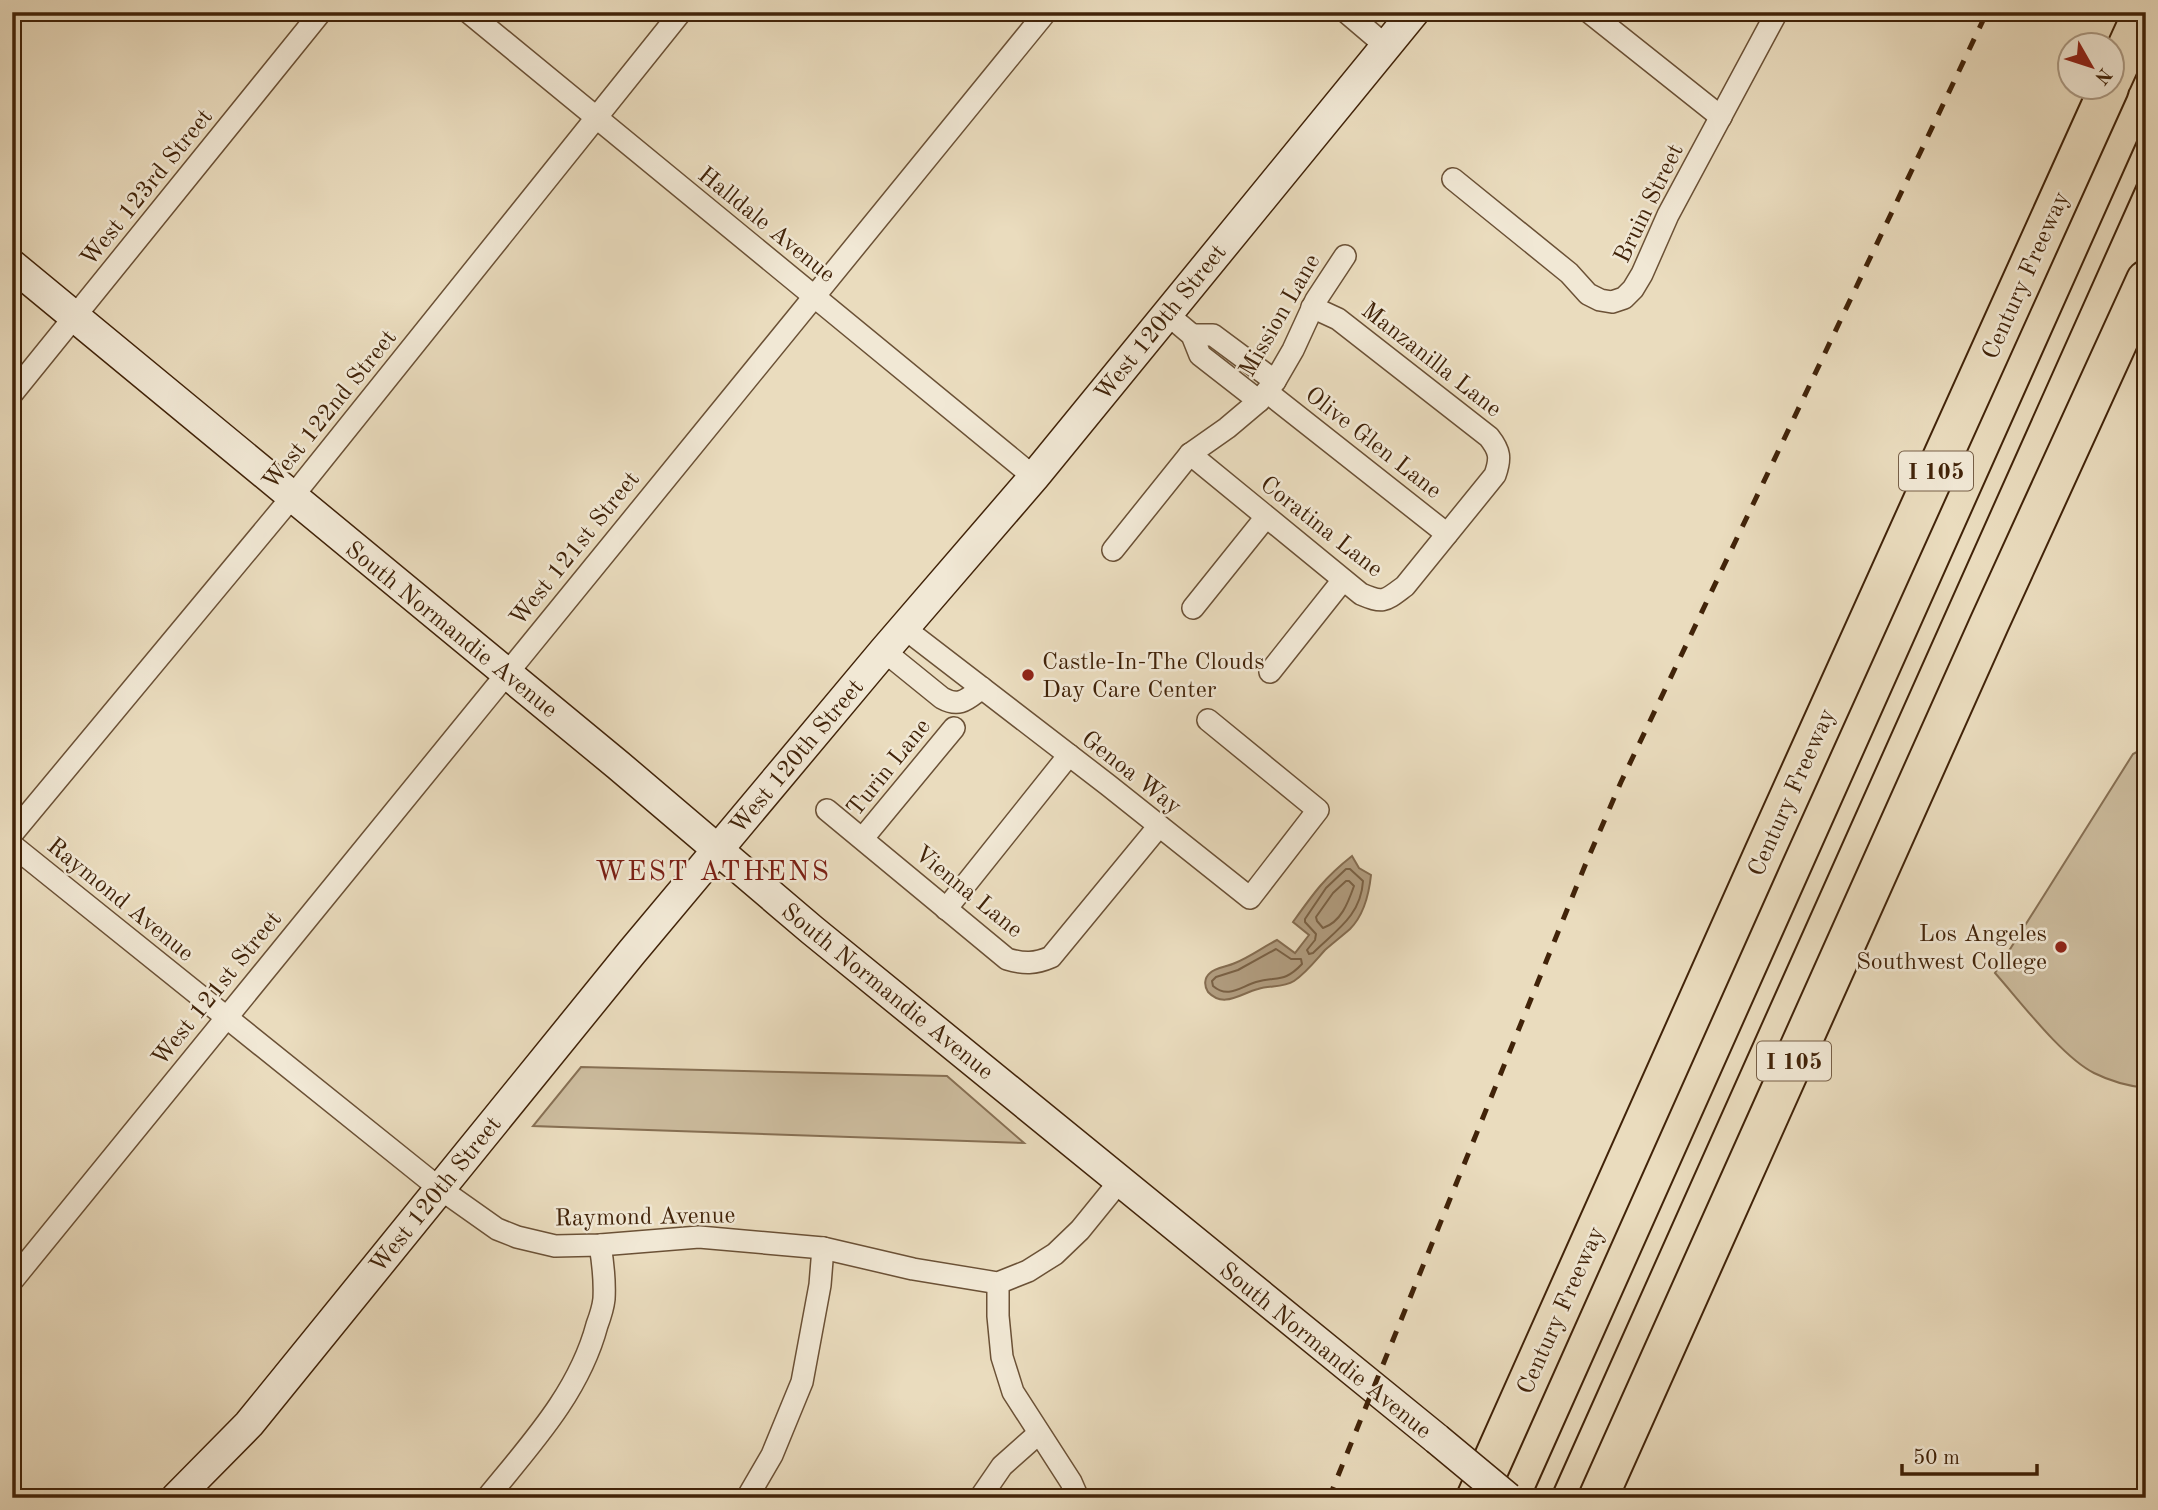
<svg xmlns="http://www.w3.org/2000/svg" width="2158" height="1510" font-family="'Old Standard TT',serif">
<rect width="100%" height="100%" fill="#eadcbe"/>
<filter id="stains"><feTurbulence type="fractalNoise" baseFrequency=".00286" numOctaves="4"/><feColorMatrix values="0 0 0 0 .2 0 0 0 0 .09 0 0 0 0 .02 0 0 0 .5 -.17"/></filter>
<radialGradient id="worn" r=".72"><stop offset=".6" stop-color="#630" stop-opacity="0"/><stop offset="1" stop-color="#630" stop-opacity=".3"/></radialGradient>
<g fill="#cdbd9f" stroke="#877054" stroke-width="2">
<path d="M2146,747V1088C2128,1086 2110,1081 2094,1073C2062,1057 2020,1001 1995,973L2133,754Z"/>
<path d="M581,1067L947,1076L1024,1143L533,1126Z"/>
</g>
<path fill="#b19d80" stroke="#846c50" stroke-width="2" d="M1352,856L1359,868L1371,875C1369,894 1364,915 1350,929C1342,936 1333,943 1325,950C1316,960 1306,973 1294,981C1283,988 1270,985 1258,989C1241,993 1224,1009 1208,992C1204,986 1204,978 1210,973C1216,967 1227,967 1235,963C1250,957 1263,947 1277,940L1295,953L1309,935L1293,922C1313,894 1324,878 1352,856Z"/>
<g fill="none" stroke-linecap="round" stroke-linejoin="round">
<g stroke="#796044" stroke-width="2">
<path d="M1346,869H1350L1363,881C1361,916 1335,931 1313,953L1309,954L1307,950L1315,940L1316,934L1305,922V919L1326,888Z"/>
<path d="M1346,881H1349L1354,886C1348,903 1341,922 1323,928L1317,921L1316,917L1333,893Z"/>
<path d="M1276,949L1291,959H1301L1302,964C1284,983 1278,976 1256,982C1240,987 1228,999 1213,986L1212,981L1216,977L1238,970Z"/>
</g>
<g stroke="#6b5136" stroke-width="24">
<g id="street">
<path d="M468,12L1034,477"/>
<path d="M1346,12L1386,46"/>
<path d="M1589,12L1721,117"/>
<path d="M1453,179L1569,273L1588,294L1600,300L1612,302L1624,298L1633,289L1642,274L1668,215L1777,12"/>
<path d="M1167,314L1192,335L1200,355L1259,401"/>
<path d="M1192,335H1213L1275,381"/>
<path d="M1267,392L1447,534"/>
<path d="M12,394L321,12"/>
<path d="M1190,454L1361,594C1384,604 1385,601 1405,586L1495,475C1501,458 1500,451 1489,437L1338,319L1312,307"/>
<path d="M1113,550L1190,454L1227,428L1259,401L1275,381L1293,350L1316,300L1345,256"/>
<path d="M1193,608L1266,517"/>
<path d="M904,628L1108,785L1250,898L1318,810L1208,720"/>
<path d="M884,651L942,698C960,708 967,699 982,688"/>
<path d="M1270,672L1343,580"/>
<path d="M827,810L1007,959C1024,964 1035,964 1051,957L1159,826"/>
<path d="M12,834L292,497L681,12"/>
<path d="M863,838L954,728"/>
<path d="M12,845L439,1188L497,1229L517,1237L555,1246L600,1245L699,1237L823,1248L913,1269L998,1283L1028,1271L1055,1254L1080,1230L1119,1182"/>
<path d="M946,909L1069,755"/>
<path d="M12,1281L1046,12"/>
<path d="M998,1283V1316L1002,1357L1013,1392L1071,1482L1078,1498"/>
<path d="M487,1498C530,1445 579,1393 597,1325C600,1317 603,1308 604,1299C605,1281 603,1263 600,1245"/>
<path d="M747,1498L772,1455L802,1382L820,1285L823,1248"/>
<path d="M980,1498L1002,1466L1038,1434"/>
</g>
</g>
<g stroke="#412309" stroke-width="33">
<g id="secondary">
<path d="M12,265L618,765L812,930L1437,1439"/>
<path d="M176,1498L249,1424L632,952L884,651L1034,477L1414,12"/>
</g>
</g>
<g stroke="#412309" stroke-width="42">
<g id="highway">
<path d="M2112,80L2143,12"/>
<path d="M1476,1498L1763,855L2109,88"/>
<path d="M1598,1498L1989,624L2146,280"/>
</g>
</g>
<use href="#street" stroke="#f1e8d5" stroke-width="21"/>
<use href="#secondary" stroke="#f1e8d5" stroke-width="30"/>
<use href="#highway" stroke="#eadcbe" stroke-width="38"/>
<g stroke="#412309" stroke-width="2">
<path d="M1531,1498L2146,121"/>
<path d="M1550,1498L2146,164"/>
</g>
<path stroke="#412309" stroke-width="5" stroke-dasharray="12 12" stroke-linecap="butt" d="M1329,1498L1586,863L1621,782L1987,12"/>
<g stroke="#412309" stroke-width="33" stroke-linecap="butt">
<path id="secondary-bridge" d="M1437,1439L1508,1498"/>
</g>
<use href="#secondary-bridge" stroke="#f1e8d5" stroke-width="30"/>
</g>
<g fill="#8f2418" stroke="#f1e8d5" stroke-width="2.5">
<circle cx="1028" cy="675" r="7"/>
<circle cx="2061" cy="947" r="7"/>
</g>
<g text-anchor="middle" stroke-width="5" stroke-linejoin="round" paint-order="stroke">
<g fill="#f1e8d5" stroke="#765e46" stroke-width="2">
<rect x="1899" y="451.5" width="74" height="39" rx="5"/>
<rect x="1757" y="1041.5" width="74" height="39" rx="5"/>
</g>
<g font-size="23" font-weight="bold" fill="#412309">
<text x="1936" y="479">I 105</text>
<text x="1794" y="1069">I 105</text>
</g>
<g font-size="24" fill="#412309" stroke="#f1e8d5">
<text transform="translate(146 187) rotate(-51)" y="8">West 123rd Street</text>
<text transform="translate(1648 203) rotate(-64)" y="8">Bruin Street</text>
<text transform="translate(767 224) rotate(39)" y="8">Halldale Avenue</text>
<text transform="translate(2025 275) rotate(-66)" y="8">Century Freeway</text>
<text transform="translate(1279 315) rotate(-60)" y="8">Mission Lane</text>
<text transform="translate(1160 322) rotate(-51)" y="8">West 120th Street</text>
<text transform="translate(1432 359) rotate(38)" y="8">Manzanilla Lane</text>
<text transform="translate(329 409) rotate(-51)" y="8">West 122nd Street</text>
<text transform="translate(1374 442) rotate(38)" y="8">Olive Glen Lane</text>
<text transform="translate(1322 526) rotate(38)" y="8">Coratina Lane</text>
<text transform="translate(574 548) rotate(-51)" y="8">West 121st Street</text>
<text transform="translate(452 629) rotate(39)" y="8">South Normandie Avenue</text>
<text transform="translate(796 756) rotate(-50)" y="8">West 120th Street</text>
<text transform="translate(888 767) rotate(-51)" y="8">Turin Lane</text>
<text transform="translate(1132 772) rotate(38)" y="8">Genoa Way</text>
<text transform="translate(1791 792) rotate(-66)" y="8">Century Freeway</text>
<text transform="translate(969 891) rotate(39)" y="8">Vienna Lane</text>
<text transform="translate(121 899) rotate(39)" y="8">Raymond Avenue</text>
<text transform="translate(216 988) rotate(-51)" y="8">West 121st Street</text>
<text transform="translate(888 991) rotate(39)" y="8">South Normandie Avenue</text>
<text transform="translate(435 1194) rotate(-51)" y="8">West 120th Street</text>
<text transform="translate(645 1216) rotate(-1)" y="8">Raymond Avenue</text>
<text transform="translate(1560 1310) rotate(-66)" y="8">Century Freeway</text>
<text transform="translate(1326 1350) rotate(39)" y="8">South Normandie Avenue</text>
</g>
<g font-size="24" fill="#412309" stroke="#f1e8d5" text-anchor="start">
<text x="1042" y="669">Castle-In-The Clouds<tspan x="1042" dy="28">Day Care Center</tspan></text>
<text x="2047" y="941" text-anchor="end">Los Angeles<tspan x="2047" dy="28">Southwest College</tspan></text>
</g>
<g font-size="28" letter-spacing="2" fill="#7a1f14" stroke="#f1e8d5">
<text x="713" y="880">WEST ATHENS</text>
</g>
</g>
<rect width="2158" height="1510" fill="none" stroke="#eadcbe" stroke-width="42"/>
<rect x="14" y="14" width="2130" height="1482" fill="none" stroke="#412309" stroke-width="3.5"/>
<rect x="21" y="21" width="2116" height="1468" fill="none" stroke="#412309" stroke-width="2"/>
<g transform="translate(2091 66) rotate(129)"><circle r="33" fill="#f1e8d5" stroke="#ab9983" stroke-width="2"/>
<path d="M0-5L12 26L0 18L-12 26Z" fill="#8f2418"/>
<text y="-10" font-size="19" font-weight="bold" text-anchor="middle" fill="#412309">N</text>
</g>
<path d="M1902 1464v10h135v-10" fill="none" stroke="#412309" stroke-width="3.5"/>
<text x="1913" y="1464" font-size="21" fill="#412309" stroke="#f1e8d5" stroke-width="5" paint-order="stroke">50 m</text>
<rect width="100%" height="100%" filter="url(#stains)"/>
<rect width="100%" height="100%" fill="url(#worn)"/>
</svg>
